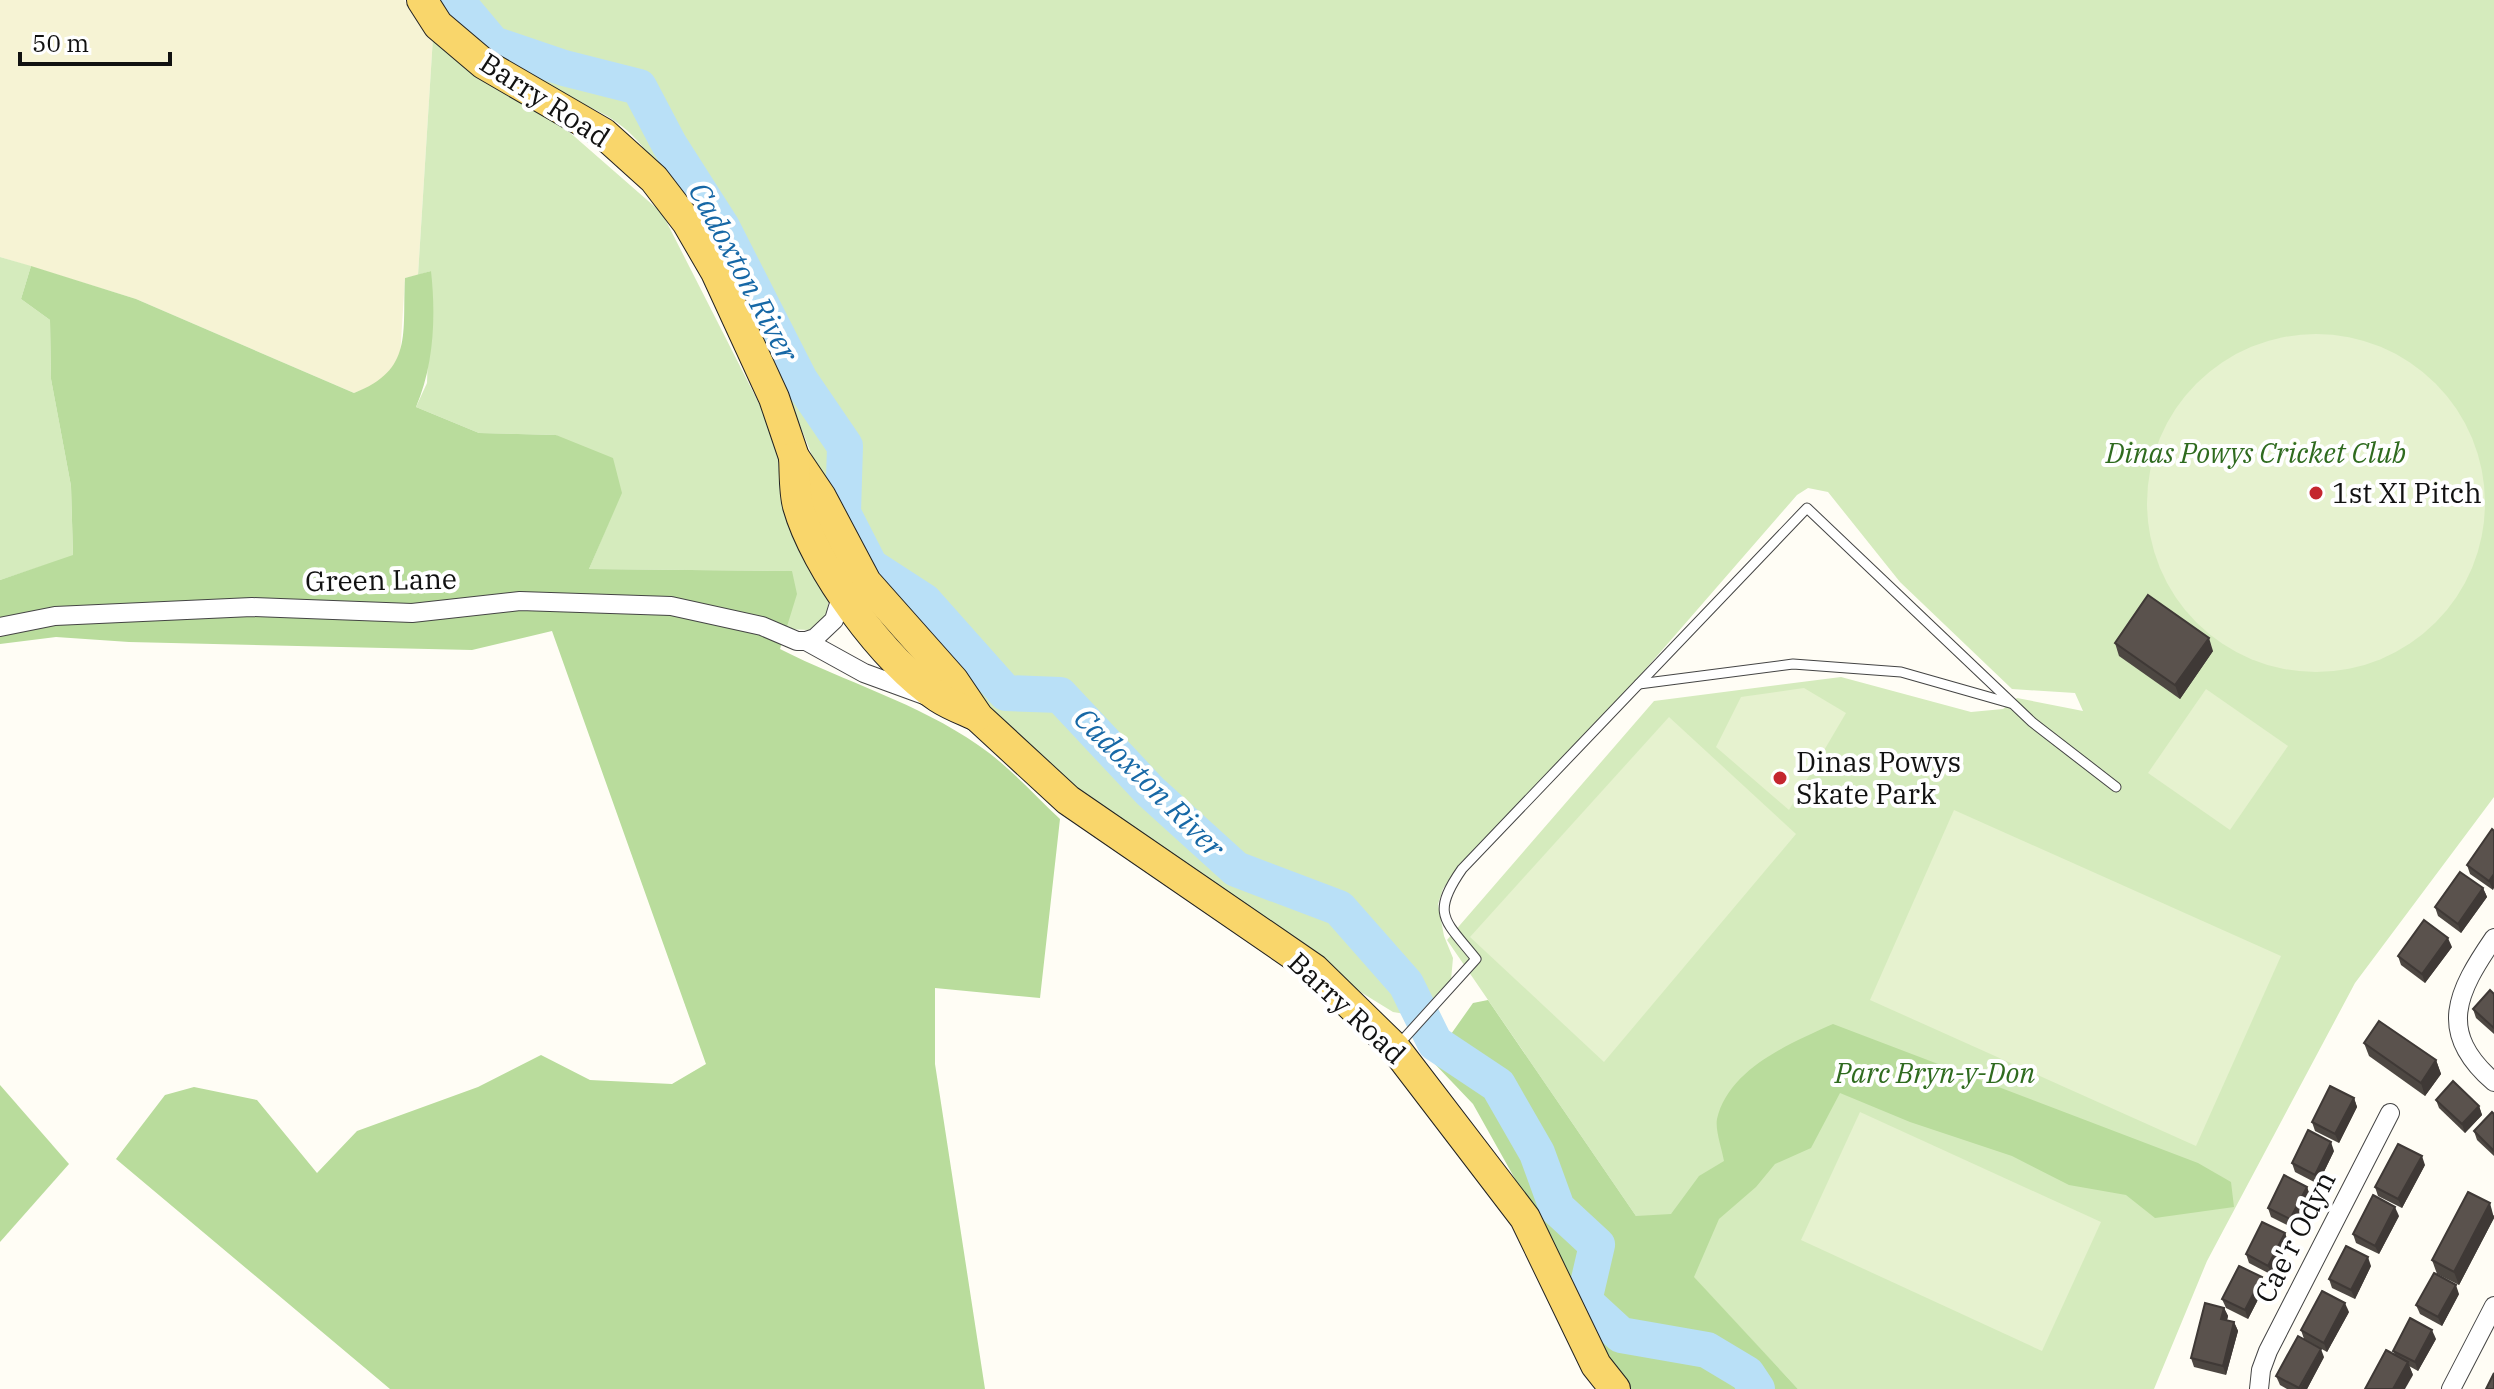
<svg xmlns="http://www.w3.org/2000/svg" width="2494" height="1389" font-family="'IBM Plex Serif',serif">
<rect width="100%" height="100%" fill="#fffdf5"/>
<path fill="#f6f3d4" d="M0,0H404L433,37L418,275L405,278L400,357L380,383L354,393L136,299L0,257Z"/>
<g fill="#d5ebbd">
<path d="M437,0H2494V797L2355,983L2207,1261L2154,1389H1798L1636,1216L1447,940L1654,701L1841,677L1971,712L2003,709L2017,698L2083,711L2075,693L2012,689L1900,582L1828,492L1808,488L1797,495L1610,710L1459,865L1443,889L1438,904L1444,936L1453,958L1451,980L1426,1006L1405,1014L1393,1012L1341,980L1072,788L990,709L900,612L821,478L791,403L642,146C616,114 590,109 555,90C511,67 469,39 437,0Z"/>
<path d="M433,37L567,130L662,213L772,429L829,596L827,615L810,630L786,629L792,571L589,569L621,493L556,435L479,433L416,407L427,383L431,271L418,275Z"/>
<path d="M0,257L31,266L21,299L50,320L51,379L71,486L73,556L0,580Z"/>
</g>
<g fill="#b9dc9c">
<path d="M31,266L136,299L354,393C414,370 402,333 405,278L431,271C436,316 434,365 416,407L479,433L556,435L613,458L622,493L589,569L792,571L797,594L780,649C845,682 918,703 978,745C1008,765 1034,795 1060,819L1040,998L935,988V1064L985,1389H390L116,1159L165,1095L194,1087L257,1100L317,1173L357,1131L478,1087L541,1055L590,1080L672,1084L706,1064L552,631L472,650L129,642L56,637L0,644V580L73,555L71,486L51,379L50,320L21,299Z"/>
<path d="M1488,1000L1636,1216L1671,1214L1699,1176L1724,1161C1722,1149 1715,1130 1717,1119C1729,1068 1791,1043 1833,1024L2198,1163L2231,1182L2234,1207L2155,1218L2126,1195L2069,1185L2012,1156L1910,1122L1840,1093L1811,1148L1775,1164L1756,1187L1719,1219L1694,1277L1798,1389H1623L1556,1252L1473,1104L1432,1061L1473,1003Z"/>
<path d="M0,1085L69,1164L0,1242Z"/>
</g>
<g fill="#e6f2cf">
<circle cx="2316" cy="503" r="169"/>
<path d="M1804,688L1846,713L1789,810L1716,747L1741,697Z"/>
<path d="M2206,689L2288,746L2230,830L2148,773Z"/>
<path d="M1669,717L1796,834L1604,1062L1470,937Z"/>
<path d="M1954,810L2281,956L2196,1146L1870,1000Z"/>
<path d="M1860,1112L2101,1222L2042,1351L1801,1240Z"/>
</g>
<g fill="none" stroke-linecap="round" stroke-linejoin="round">
<path stroke="#b9e0f7" stroke-width="36" d="M456,0L493,44L564,68L639,87L669,144L722,227L800,380L845,446L843,513L870,566L924,601L1006,693L1060,695L1150,791L1236,869L1339,908L1406,984L1435,1043L1498,1085L1537,1153L1557,1208L1597,1245L1584,1301L1621,1335L1707,1350L1747,1374L1757,1389"/>
<g stroke="#444" stroke-width="11">
<g id="service">
<path d="M1639,684L1793,664L1901,672L2010,703"/>
<path d="M1399,1044L1476,959C1445,920 1430,915 1462,869L1807,508L2032,722L2116,787"/>
</g>
</g>
<g stroke="#444" stroke-width="20">
<g id="minor">
<path d="M0,627L55,616L252,607L412,613L520,601L671,606L762,626L797,641H806L815,638L834,620L842,594"/>
<path d="M806,641L864,673L927,696"/>
<path d="M2494,938C2457,992 2436,1032 2494,1082"/>
<path d="M2259,1389L2261,1370L2268,1351L2390,1113"/>
<path d="M2451,1389L2494,1306"/>
</g>
</g>
<g stroke="#222" stroke-width="32">
<g id="primary">
<path d="M422,0L438,25L484,64L603,133L654,179L687,222L716,272L774,398L794,457L821,497L866,582L953,680L978,717L1068,800L1314,969L1395,1048L1525,1218L1596,1365L1615,1389"/>
<path d="M794,457C795,473 794,492 798,506C815,567 885,663 938,697C950,705 964,710 977,716"/>
</g>
</g>
<use href="#service" stroke="#fff" stroke-width="9"/>
<use href="#minor" stroke="#fff" stroke-width="18"/>
<use href="#primary" stroke="#f9d66b" stroke-width="30"/>
</g>
<g fill="#4d4742">
<path d="M2115,643L2213,651L2180,699L2119,656Z"/>
<path d="M2492,829L2493,890L2470,874L2467,865Z"/>
<path d="M2483,888L2487,897L2461,933L2438,916L2435,907Z"/>
<path d="M2452,947L2425,983L2401,965L2398,956Z"/>
<path d="M2494,994V1034L2476,1018L2473,1009Z"/>
<path d="M2364,1043L2436,1060L2441,1074L2425,1096L2369,1056Z"/>
<path d="M2354,1098L2357,1107L2339,1143L2315,1131L2312,1122Z"/>
<path d="M2436,1100L2479,1106L2482,1115L2465,1133L2439,1108Z"/>
<path d="M2494,1114V1156L2477,1140L2474,1131Z"/>
<path d="M2334,1151L2318,1184L2295,1172L2292,1163Z"/>
<path d="M2425,1165L2402,1208L2378,1196L2375,1187Z"/>
<path d="M2307,1187L2310,1196L2293,1228L2271,1217L2268,1208Z"/>
<path d="M2494,1215V1218L2459,1285L2437,1274L2432,1260Z"/>
<path d="M2399,1216L2379,1254L2356,1243L2353,1234Z"/>
<path d="M2285,1233L2288,1242L2272,1275L2249,1263L2246,1254Z"/>
<path d="M2371,1266L2355,1299L2332,1288L2329,1279Z"/>
<path d="M2262,1277L2265,1286L2248,1319L2226,1308L2222,1299Z"/>
<path d="M2459,1294L2442,1326L2420,1314L2416,1305Z"/>
<path d="M2224,1308L2228,1316L2227,1320L2234,1322L2238,1331L2226,1375L2194,1367L2191,1358Z"/>
<path d="M2349,1312L2327,1352L2304,1339L2301,1330Z"/>
<path d="M2436,1339L2418,1371L2409,1366L2413,1375L2395,1355L2393,1351Z"/>
<path d="M2324,1357L2307,1389H2287L2280,1385L2276,1376Z"/>
</g>
<g fill="#3f3936">
<path d="M2209,638L2213,651L2180,699L2175,685Z"/>
<path d="M2494,874V888L2493,890L2489,881Z"/>
<path d="M2483,888L2487,897L2461,933L2458,924Z"/>
<path d="M2448,938L2452,947L2425,983L2422,974Z"/>
<path d="M2436,1060L2441,1074L2425,1096L2421,1083Z"/>
<path d="M2354,1098L2357,1107L2339,1143L2335,1134Z"/>
<path d="M2479,1106L2482,1115L2465,1133L2462,1124Z"/>
<path d="M2331,1142L2334,1151L2318,1184L2315,1175Z"/>
<path d="M2422,1156L2425,1165L2402,1208L2398,1199Z"/>
<path d="M2307,1187L2310,1196L2293,1228L2290,1219Z"/>
<path d="M2490,1203L2494,1218L2459,1285L2454,1272Z"/>
<path d="M2395,1207L2399,1216L2379,1254L2375,1246Z"/>
<path d="M2285,1233L2288,1242L2272,1275L2268,1266Z"/>
<path d="M2368,1257L2371,1266L2355,1299L2351,1290Z"/>
<path d="M2262,1277L2265,1286L2248,1319L2245,1310Z"/>
<path d="M2456,1285L2459,1294L2442,1326L2438,1317Z"/>
<path d="M2345,1303L2349,1312L2327,1352L2324,1343Z"/>
<path d="M2224,1308L2228,1316L2225,1328L2221,1319Z"/>
<path d="M2234,1322L2238,1331L2226,1375L2223,1366Z"/>
<path d="M2432,1330L2436,1339L2418,1371L2415,1362Z"/>
<path d="M2321,1349L2324,1357L2307,1389H2300Z"/>
<path d="M2408,1362L2413,1375L2405,1389H2393Z"/>
</g>
<g fill="#5a524d" stroke="#3f3936" stroke-width="2">
<path d="M2148,595L2209,638L2175,685L2115,643Z"/>
<path d="M2492,829L2494,831V874L2489,881L2467,865Z"/>
<path d="M2460,872L2483,888L2458,924L2435,907Z"/>
<path d="M2424,920L2448,938L2422,974L2398,956Z"/>
<path d="M2490,990L2494,994V1028L2473,1009Z"/>
<path d="M2379,1021L2436,1060L2421,1083L2364,1043Z"/>
<path d="M2453,1081L2479,1106L2462,1124L2436,1100Z"/>
<path d="M2330,1086L2354,1098L2335,1134L2312,1122Z"/>
<path d="M2492,1112L2494,1114V1151L2474,1131Z"/>
<path d="M2308,1130L2331,1142L2315,1175L2292,1163Z"/>
<path d="M2398,1144L2422,1156L2398,1199L2375,1187Z"/>
<path d="M2284,1175L2307,1187L2290,1219L2268,1208Z"/>
<path d="M2468,1192L2490,1203L2454,1272L2432,1260Z"/>
<path d="M2373,1195L2395,1207L2375,1246L2353,1234Z"/>
<path d="M2262,1222L2285,1233L2268,1266L2246,1254Z"/>
<path d="M2346,1246L2368,1257L2351,1290L2329,1279Z"/>
<path d="M2239,1266L2262,1277L2245,1310L2222,1299Z"/>
<path d="M2434,1273L2456,1285L2438,1317L2416,1305Z"/>
<path d="M2322,1291L2345,1303L2324,1343L2301,1330Z"/>
<path d="M2205,1303L2224,1308L2221,1319L2234,1322L2223,1366L2191,1358Z"/>
<path d="M2410,1318L2432,1330L2415,1362L2393,1351Z"/>
<path d="M2298,1336L2321,1349L2299,1388L2276,1376Z"/>
<path d="M2386,1350L2408,1362L2393,1389H2365Z"/>
<path d="M2494,1373V1389H2486Z"/>
</g>
<g fill="#c4262e" stroke="#fff" stroke-width="3">
<circle cx="2316" cy="493" r="8"/>
<circle cx="1780" cy="778" r="8"/>
</g>
<g text-anchor="middle" stroke-width="8" stroke-linejoin="round" paint-order="stroke">
<g font-size="28" fill="#111" stroke="#fff">
<text transform="translate(545 100) rotate(33)" y="10">Barry Road</text>
<text transform="translate(381 580) rotate(-1)" y="10">Green Lane</text>
<text transform="translate(1347 1008) rotate(43)" y="10">Barry Road</text>
<text transform="translate(2295 1237) rotate(-63)" y="10">Cae'r Odyn</text>
</g>
<g font-size="28" font-style="italic" fill="#2f6b1f" stroke="#fff">
<text x="2256" y="463">Dinas Powys Cricket Club</text>
<text x="1935" y="1083">Parc Bryn-y-Don</text>
</g>
<g font-size="28" fill="#111" stroke="#fff" text-anchor="start">
<text x="2332" y="503">1st XI Pitch</text>
<text x="1796" y="772">Dinas Powys<tspan x="1796" dy="32">Skate Park</tspan></text>
</g>
<g font-size="30" font-style="italic" fill="#1768a6" stroke="#fff">
<text transform="translate(743 272) rotate(62)" y="10">Cadoxton River</text>
<text transform="translate(1149 783) rotate(45)" y="10">Cadoxton River</text>
</g>
</g>
<path d="M20 52v12h150v-12" fill="none" stroke="#111111" stroke-width="4"/>
<text x="32" y="52" font-size="24" fill="#111111" stroke="#ffffff" stroke-width="6" paint-order="stroke">50 m</text>
</svg>
